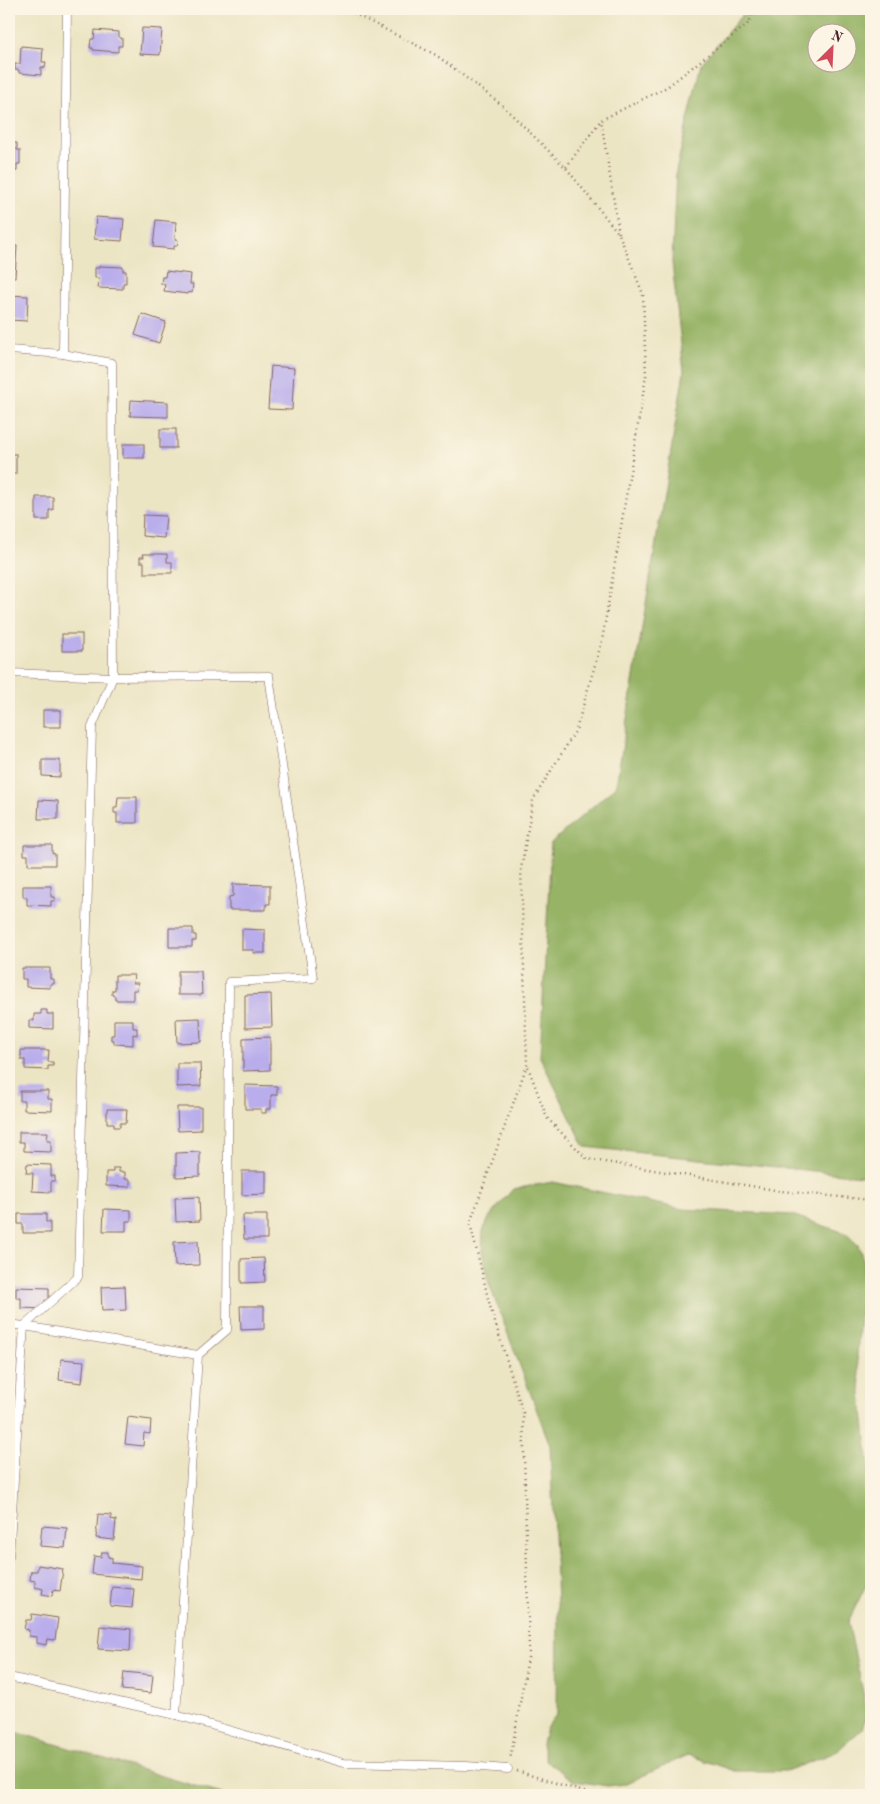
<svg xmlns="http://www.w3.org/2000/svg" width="880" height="1804" font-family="'Old Standard TT',serif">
<rect width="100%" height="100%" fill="#fcf5e5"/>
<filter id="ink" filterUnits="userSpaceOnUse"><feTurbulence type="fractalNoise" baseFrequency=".02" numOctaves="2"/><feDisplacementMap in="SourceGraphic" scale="10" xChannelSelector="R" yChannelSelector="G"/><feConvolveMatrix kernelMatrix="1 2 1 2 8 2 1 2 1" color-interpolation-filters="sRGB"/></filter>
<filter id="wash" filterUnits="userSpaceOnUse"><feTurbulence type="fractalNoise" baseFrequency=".0096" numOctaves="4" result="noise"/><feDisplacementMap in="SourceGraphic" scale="20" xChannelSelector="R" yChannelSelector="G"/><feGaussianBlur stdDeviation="1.12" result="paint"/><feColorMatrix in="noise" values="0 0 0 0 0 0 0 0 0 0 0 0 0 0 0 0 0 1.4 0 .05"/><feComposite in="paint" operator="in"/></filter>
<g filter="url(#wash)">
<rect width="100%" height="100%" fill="#ece5c4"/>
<g fill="#96b366" stroke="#706948" fill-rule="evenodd">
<path d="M747,9H871V1177L585,1147L540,1057L551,843L616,786L684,372L672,262L676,171L701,64ZM818,32H848V62H818Z"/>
<path d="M553,1182L682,1209L792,1215L845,1233L858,1245L864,1262L857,1356L871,1485V1575L848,1622L867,1711L862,1729L836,1752L786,1771H735L688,1755L625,1784L608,1786L574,1781L546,1761L542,1744L546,1728L557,1714L558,1623L550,1445L489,1284L482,1251L483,1231L490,1216L513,1189Z"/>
<path d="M9,1730L225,1795H9Z"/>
</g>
<g id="blocks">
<g fill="#b9adec">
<path d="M142,28L162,29L160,55L140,54Z"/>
<path d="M95,30L119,32V38H122V46H118V52L93,50V48H90L91,39H94Z"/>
<path d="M21,46L43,48L42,62H46L45,68L41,67V75L19,73V70H15V64H20Z"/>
<path d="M13,89V108H9V90Z"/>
<path d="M9,143H17V150H20V164H17V171H9Z"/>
<rect x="9" y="194" width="3" height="22"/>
<path d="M96,217L124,219L122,241L94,239Z"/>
<path d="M156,220L176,222L175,239L178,240L177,246H174V249L153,247Z"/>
<path d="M9,245L17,246L15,277H9Z"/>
<path d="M99,266L123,267V271H126V283H123V289L98,288L99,278H95V268H99Z"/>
<path d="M166,271L191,274L190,284H193L192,293L188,292V294L164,291L165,285L161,284L162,277H165Z"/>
<path d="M9,295L28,296L27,321L9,320Z"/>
<path d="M142,314L166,322L159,343L135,335Z"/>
<path d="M271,366L294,368L292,410L268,409Z"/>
<path d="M9,379H13L11,399H9Z"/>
<path d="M131,400L168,402V417L130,416Z"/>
<rect x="160" y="429" width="16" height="19"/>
<rect x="123" y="444" width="21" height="14"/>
<rect x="9" y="454" width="7" height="20"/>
<path d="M36,497H53V510H49V520H36Z"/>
<path d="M143,515L166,516L164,538L142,536Z"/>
<path d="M143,554H167V562H172V573H144V562H140V557H144Z"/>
<rect x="9" y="630" width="3" height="23"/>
<rect x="62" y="634" width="20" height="17"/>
<rect x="43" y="710" width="18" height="17"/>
<path d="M42,760H60V777L42,776Z"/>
<path d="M118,797H137V823H117V813H114V807H117Z"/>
<path d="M39,800L58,801V819H38Z"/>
<path d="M24,845H52V853L55,854V865H28V855H24Z"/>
<path d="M233,884L270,885V904H266V910H229V897L233,896Z"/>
<path d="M23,886H51V897H55V901H51V906L27,905V897H23Z"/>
<path d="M169,928H193V935H196V941H192V947H169Z"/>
<path d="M242,929L265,930V953H254V950H242Z"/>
<path d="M22,968H50V979H54V984H50V988L26,987V979H22Z"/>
<path d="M178,971H201L202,995H178Z"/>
<path d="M115,975H134L133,983H138L137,990H133V1000H115V996L112,995V990H115Z"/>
<path d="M271,994L272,1027L245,1028V995Z"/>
<path d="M41,1010H47V1014H53V1029L29,1028V1020L34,1021V1014H41Z"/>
<path d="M200,1018L201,1042L177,1043L176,1019Z"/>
<path d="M114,1020H133V1028H137V1035L133,1034V1045L114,1044V1040H111V1035H114Z"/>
<path d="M270,1037V1070L243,1071V1038Z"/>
<path d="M21,1050H49L48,1062H53V1066H48V1070L25,1069V1060H21Z"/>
<path d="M177,1063H200L201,1086L177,1087Z"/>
<path d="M245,1085L277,1086V1095H271V1109H266V1113H261V1109H245Z"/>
<path d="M20,1091H48V1099H52V1111L24,1110V1101H20Z"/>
<path d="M177,1107H201V1130L178,1131Z"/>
<path d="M107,1109H127L126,1123H120V1127H114V1123H107Z"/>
<path d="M19,1132H48L47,1140H51V1152L24,1151V1142H19Z"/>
<path d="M200,1152V1176L176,1177V1153Z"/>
<path d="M27,1164L51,1165V1176H55V1181H51V1192L32,1191L33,1173H26Z"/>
<path d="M113,1168H119V1172H125V1179H130V1187L106,1186V1172H113Z"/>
<path d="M242,1171H266V1194L242,1195Z"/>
<path d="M199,1197L200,1221L176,1222L175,1198Z"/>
<path d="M104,1209L131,1210V1221H126V1231H103Z"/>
<path d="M18,1214H46V1222H50V1233H23V1224H18Z"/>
<path d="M243,1215H267V1239H244Z"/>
<path d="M198,1241L199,1265L175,1266L174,1242Z"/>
<path d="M264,1258L265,1282L241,1283V1259Z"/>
<path d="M125,1286L126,1310L102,1311L101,1287Z"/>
<path d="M16,1287L49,1288V1301L45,1300V1309L21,1308V1298H16Z"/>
<path d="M240,1306H264V1329L241,1330Z"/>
<path d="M61,1359L84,1361L82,1383L59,1380Z"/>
<path d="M128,1417L151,1420L150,1434L144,1433L143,1446L125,1444Z"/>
<path d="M98,1514L111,1515V1519L116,1520L114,1540L96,1538Z"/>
<path d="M42,1526L67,1528L65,1548L40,1546Z"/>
<path d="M102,1552H108V1557L112,1558V1563L142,1566L141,1579L92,1574L94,1556L101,1557Z"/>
<path d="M38,1565L63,1569L60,1591L53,1590L52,1596L42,1594L43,1589L35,1587V1581L30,1580L31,1571H37Z"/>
<path d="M112,1587L134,1589L132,1608L110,1606Z"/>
<path d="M32,1614L58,1618L55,1640L47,1639L46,1645L37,1643V1637L29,1636V1630L24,1629L26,1620H31Z"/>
<path d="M100,1626L131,1629L130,1651L98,1649Z"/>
<path d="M124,1672L153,1675L151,1693L122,1690Z"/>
</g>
</g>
</g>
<g filter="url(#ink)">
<use href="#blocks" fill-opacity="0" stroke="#836461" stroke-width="1"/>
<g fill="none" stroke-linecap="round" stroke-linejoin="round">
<g stroke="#836461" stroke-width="9">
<g id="service">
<path d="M9,350L63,354L112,363L113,677L92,727L78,1277L24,1326"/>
<path d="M63,354L67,9"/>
<path d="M9,673L113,677L269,676L313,978L229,982L227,1330L198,1355L176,1715"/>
<path d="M9,1324L24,1326L9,1557"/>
<path d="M24,1326L198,1355"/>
<path d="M9,1677L176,1715L343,1763L466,1766L508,1769"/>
</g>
</g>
<g stroke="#836461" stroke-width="2.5" stroke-dasharray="1 4" stroke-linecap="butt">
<path d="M345,9L436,55L502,105L566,168L619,234L643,294L646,376L602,641L576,730L533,800L521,869L527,1065L470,1223L490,1306L523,1413L529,1652L510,1760"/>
<path d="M566,167L601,120"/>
<path d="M619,233L601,120L667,87L749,23L754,9"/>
<path d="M528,1067L547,1118L587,1159L781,1191L871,1200"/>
<path d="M871,1360V1366"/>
<path d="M517,1771L594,1795"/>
</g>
<use href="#service" stroke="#fff" stroke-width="8"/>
</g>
</g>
<rect width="880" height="1804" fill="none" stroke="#fcf5e5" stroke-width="30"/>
<g transform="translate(832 48) rotate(24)"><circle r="24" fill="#fcf5e5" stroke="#b59f9b"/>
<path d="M0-4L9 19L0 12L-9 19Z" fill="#d1495b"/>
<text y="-8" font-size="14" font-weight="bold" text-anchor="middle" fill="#4a1f2b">N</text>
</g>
</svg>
